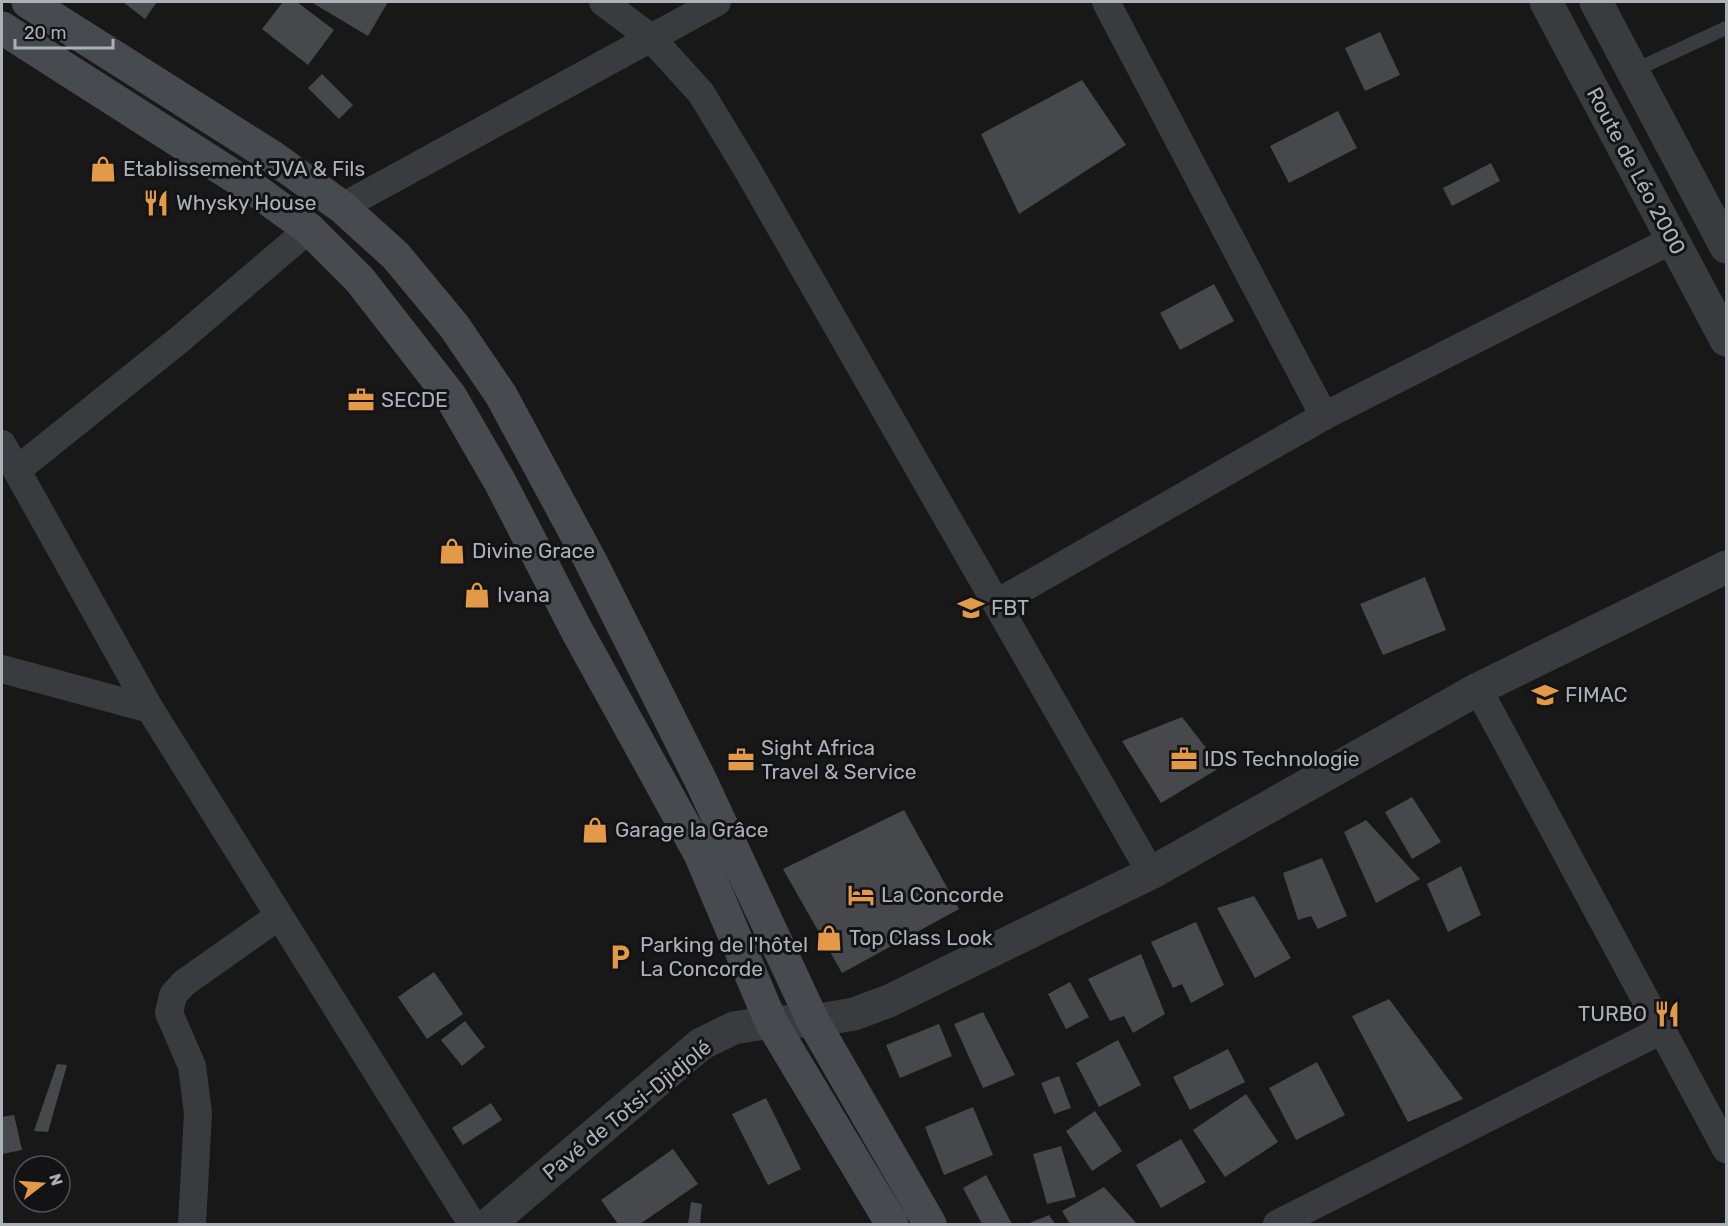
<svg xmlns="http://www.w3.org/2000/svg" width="1728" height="1226" font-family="Rubik,sans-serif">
<rect width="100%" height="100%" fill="#181819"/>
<g fill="#47484c">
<path d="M123,2H157L145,19Z"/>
<path d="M283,2H297L334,30L308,65L262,29Z"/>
<path d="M311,2H388L368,36Z"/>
<path d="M1380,32L1400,75L1365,91L1345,48Z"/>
<path d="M322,74L353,105L339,119L308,88Z"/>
<path d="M1082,80L1126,145L1019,214L981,134Z"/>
<path d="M1338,111L1357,148L1289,183L1270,146Z"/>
<path d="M1491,163L1500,181L1452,206L1443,188Z"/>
<path d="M1214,284L1234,321L1180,350L1160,313Z"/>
<path d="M1425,577L1446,630L1383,655L1360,604Z"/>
<path d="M1182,717L1221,767L1161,803L1122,741Z"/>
<path d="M1412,797L1441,842L1412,859L1385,812Z"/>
<path d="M904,810L959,909L842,973L783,869Z"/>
<path d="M1366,820L1420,879L1376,903L1344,832Z"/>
<path d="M1322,858L1347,916L1318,929L1311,916L1298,920L1283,873Z"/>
<path d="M1461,866L1481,915L1448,932L1427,884Z"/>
<path d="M1254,896L1291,958L1255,978L1217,908Z"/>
<path d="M1196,922L1224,985L1191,1003L1182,984L1173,988L1151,942Z"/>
<path d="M1141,954L1165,1014L1133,1033L1124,1016L1110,1021L1088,979Z"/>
<path d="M434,972L463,1014L427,1039L398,997Z"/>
<path d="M1070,982L1089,1017L1066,1029L1048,994Z"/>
<path d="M1389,999L1463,1099L1408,1122L1352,1016Z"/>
<path d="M983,1012L1015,1075L983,1088L954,1024Z"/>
<path d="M465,1021L485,1047L462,1066L441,1040Z"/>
<path d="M939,1024L952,1056L900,1078L886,1045Z"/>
<path d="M1118,1040L1141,1085L1099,1107L1076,1063Z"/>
<path d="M1228,1049L1245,1082L1190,1110L1173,1077Z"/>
<path d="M1317,1062L1345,1115L1296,1140L1269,1088Z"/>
<path d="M57,1064L67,1065L48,1132L34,1131Z"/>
<path d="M1059,1076L1071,1108L1054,1114L1041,1083Z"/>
<path d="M1246,1094L1278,1142L1225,1177L1193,1130Z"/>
<path d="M766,1098L801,1169L768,1185L732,1114Z"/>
<path d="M491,1103L502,1120L463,1145L452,1128Z"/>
<path d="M973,1107L993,1155L944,1175L925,1127Z"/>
<path d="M1095,1111L1122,1151L1092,1171L1066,1131Z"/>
<path d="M14,1115L22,1150L2,1154V1117Z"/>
<path d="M1181,1139L1206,1182L1161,1208L1136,1165Z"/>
<path d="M1061,1146L1076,1197L1047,1204L1033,1154Z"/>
<path d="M673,1149L698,1184L640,1224H618L601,1200Z"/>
<path d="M986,1175L1012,1224H982L963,1188Z"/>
<path d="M1104,1187L1137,1224H1070L1062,1211Z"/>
<path d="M691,1202L702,1204L700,1224H688Z"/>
<path d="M1049,1215L1055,1224H1027Z"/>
</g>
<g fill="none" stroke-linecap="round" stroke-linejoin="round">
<path stroke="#393b3e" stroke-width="14" d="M1633,71L1726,28"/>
<g stroke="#393b3e" stroke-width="28">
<path d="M603,2L651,38L701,93L747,169L1151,873"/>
<path d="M1106,2L1324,416"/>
<path d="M342,207L717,2"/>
<path d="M2,444L150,709L472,1224"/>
<path d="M17,470L179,340L309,229"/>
<path d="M997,603L1324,416L1672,240"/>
<path d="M2,669L150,709"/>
<path d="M1478,689L1726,1149"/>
<path d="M192,1224L198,1113L192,1066L169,1013L173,995L184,983L279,916"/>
<path d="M1277,1224L1662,1030"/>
</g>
<g stroke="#393b3e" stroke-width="33">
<path d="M1546,2L1726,340"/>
<path d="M1596,2L1726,247"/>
<path d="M489,1224L701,1044L734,1028L771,1022L813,1021L854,1014L889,1001L1151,873L1478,689L1726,567"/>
</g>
<g stroke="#474a4e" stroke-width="33">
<path d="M28,2L271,156L342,207L396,256L454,326L501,395L590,560L700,779L813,1021L930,1224"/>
<path d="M2,28L254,189L309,229L360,280L451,397L500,482L577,631L700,854L771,1022L892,1224"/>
</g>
</g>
<defs>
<g id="shop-bare" transform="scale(2.07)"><path d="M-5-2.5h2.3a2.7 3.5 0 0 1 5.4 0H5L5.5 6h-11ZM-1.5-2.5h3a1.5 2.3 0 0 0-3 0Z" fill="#e29948" stroke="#131315" stroke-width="2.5" paint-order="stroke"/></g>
<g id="restaurant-bare" transform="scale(2.07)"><path d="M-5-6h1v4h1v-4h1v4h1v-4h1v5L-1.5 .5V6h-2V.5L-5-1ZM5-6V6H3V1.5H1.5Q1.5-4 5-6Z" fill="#e29948" stroke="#131315" stroke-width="2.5" paint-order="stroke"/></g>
<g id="office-bare" transform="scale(2.07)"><path d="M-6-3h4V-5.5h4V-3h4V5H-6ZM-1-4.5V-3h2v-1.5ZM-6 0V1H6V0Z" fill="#e29948" stroke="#131315" stroke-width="2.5" paint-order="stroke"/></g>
<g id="university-bare" transform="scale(2.07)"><path d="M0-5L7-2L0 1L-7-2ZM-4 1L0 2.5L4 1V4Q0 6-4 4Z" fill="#e29948" stroke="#131315" stroke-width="2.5" paint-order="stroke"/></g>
<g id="hotel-bare" transform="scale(2.07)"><path d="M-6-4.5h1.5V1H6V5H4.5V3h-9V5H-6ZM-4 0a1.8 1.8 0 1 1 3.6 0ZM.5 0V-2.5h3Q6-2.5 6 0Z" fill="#e29948" stroke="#131315" stroke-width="2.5" paint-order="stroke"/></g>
<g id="parking-bare" transform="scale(2.07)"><path d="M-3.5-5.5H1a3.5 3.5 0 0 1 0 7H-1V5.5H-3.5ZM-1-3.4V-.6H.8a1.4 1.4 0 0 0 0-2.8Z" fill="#e29948" stroke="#131315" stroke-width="2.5" paint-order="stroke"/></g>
</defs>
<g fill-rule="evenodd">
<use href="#shop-bare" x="103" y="169"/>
<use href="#restaurant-bare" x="156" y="203"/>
<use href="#office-bare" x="361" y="400"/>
<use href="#shop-bare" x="452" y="551"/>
<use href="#shop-bare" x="477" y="595"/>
<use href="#university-bare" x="971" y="608"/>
<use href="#university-bare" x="1545" y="695"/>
<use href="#office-bare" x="1184" y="759"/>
<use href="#office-bare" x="741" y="760"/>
<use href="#shop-bare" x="595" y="830"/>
<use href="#hotel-bare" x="861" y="895"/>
<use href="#shop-bare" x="829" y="938"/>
<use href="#parking-bare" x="620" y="957"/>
<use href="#restaurant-bare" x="1667" y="1014"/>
</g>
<g text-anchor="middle" stroke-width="6" stroke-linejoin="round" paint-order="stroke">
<g font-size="21" fill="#abb1b8" stroke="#131315" text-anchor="start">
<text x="123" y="176">Etablissement JVA &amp; Fils</text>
<text x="176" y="210">Whysky House</text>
<text x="381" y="407">SECDE</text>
<text x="472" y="558">Divine Grace</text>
<text x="497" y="602">Ivana</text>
<text x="991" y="615">FBT</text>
<text x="1565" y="702">FIMAC</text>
<text x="761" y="755">Sight Africa<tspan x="761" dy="24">Travel &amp; Service</tspan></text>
<text x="1204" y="766">IDS Technologie</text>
<text x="615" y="837">Garage la Grâce</text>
<text x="881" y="902">La Concorde</text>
<text x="849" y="945">Top Class Look</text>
<text x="640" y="952">Parking de l'hôtel<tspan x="640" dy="24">La Concorde</tspan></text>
<text x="1647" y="1021" text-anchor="end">TURBO</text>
</g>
<g font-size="21" fill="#abb1b8" stroke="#131315">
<text transform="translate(1636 171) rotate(62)" y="7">Route de Léo 2000</text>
<text transform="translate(627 1110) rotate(-39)" y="7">Pavé de Totsi-Djidjolé</text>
</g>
</g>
<rect width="1728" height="1226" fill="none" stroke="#abb1b8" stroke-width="6"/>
<g transform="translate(42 1184) rotate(73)"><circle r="28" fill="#131315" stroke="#505256" stroke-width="1.5"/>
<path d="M0-4.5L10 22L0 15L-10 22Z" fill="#e29948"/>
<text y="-9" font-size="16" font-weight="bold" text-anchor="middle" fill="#abb1b8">N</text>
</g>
<path d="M15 39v9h98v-9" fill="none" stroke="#abb1b8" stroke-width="3"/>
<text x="24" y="39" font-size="18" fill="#abb1b8" stroke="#131315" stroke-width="4.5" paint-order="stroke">20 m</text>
</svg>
